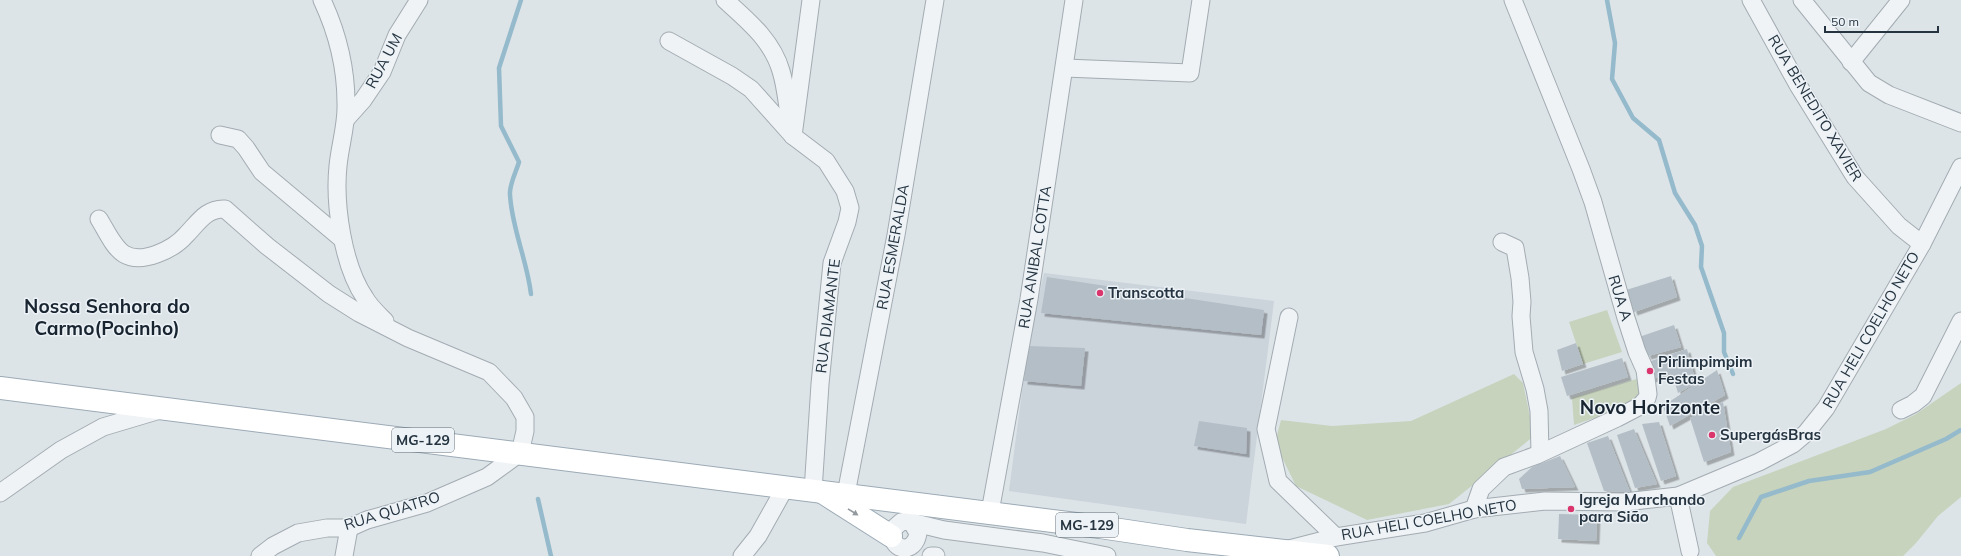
<svg xmlns="http://www.w3.org/2000/svg" width="1961" height="556" font-family="Mulish,sans-serif">
<defs>
<filter id="shadow"><feDropShadow dx="3.5" dy="3.5" stdDeviation="0" flood-color="#0004"/></filter>
</defs>
<rect width="100%" height="100%" fill="#dde4e8"/>
<path fill="#cbd3db" d="M1044,273L1274,301L1246,524L1009,491L1028,346Z"/>
<g fill="#c7d3bd">
<path d="M1607,310L1622,352L1583,364L1569,322Z"/>
<path d="M1514,374L1523,383L1534,436L1449,504L1367,520L1296,486L1275,443L1281,420L1332,426L1411,421Z"/>
<path d="M1640,378L1642,393L1633,405L1574,425L1572,398Z"/>
<path d="M1961,383V497L1938,516L1916,543L1903,556H1716L1707,543L1710,511L1733,487L1886,429L1916,414Z"/>
</g>
<g fill="none" stroke-linecap="round" stroke-linejoin="round">
<g stroke="#94bacc" stroke-width="4.5">
<path d="M521,0L499,68L501,126L519,162C516,172 509,185 510,195C512,229 527,260 531,294"/>
<path d="M1607,0L1615,43L1612,79L1633,118L1659,140L1675,193L1695,225L1702,246L1701,267L1724,333V352L1733,374"/>
<path d="M538,499L551,556"/>
<path d="M1739,538L1761,497L1809,481L1870,472L1946,439L1961,430"/>
</g>
</g>
<g fill="#b4bec6" filter="url(#shadow)">
<path d="M1671,276L1677,297L1634,312L1626,290Z"/>
<path d="M1047,277L1264,310L1261,335L1041,313Z"/>
<path d="M1674,325L1681,347L1648,356L1639,337Z"/>
<path d="M1576,343L1583,364L1562,371L1557,350Z"/>
<path d="M1028,346L1085,348L1081,386L1024,381Z"/>
<path d="M1687,349L1696,383L1678,393L1672,373L1652,379L1648,362Z"/>
<path d="M1622,358L1628,377L1567,396L1561,377Z"/>
<path d="M1717,370L1725,395L1670,426L1663,406Z"/>
<path d="M1723,402L1731,452L1704,462L1690,418Z"/>
<path d="M1199,421L1247,428L1246,454L1194,446Z"/>
<path d="M1659,422L1676,476L1661,481L1642,424Z"/>
<path d="M1634,429L1657,484L1635,488L1617,435Z"/>
<path d="M1608,436L1630,492L1604,491L1587,443Z"/>
<path d="M1560,456L1575,487L1522,489L1519,479L1532,467Z"/>
<path d="M1559,514L1597,515L1596,541L1558,539Z"/>
</g>
<g fill="none" stroke-linecap="round" stroke-linejoin="round">
<g stroke="#a2acb2" stroke-width="19">
<g id="minor">
<path d="M322,0C337,32 346,68 346,103C347,124 340,145 338,166C334,205 343,266 365,298C370,307 378,314 385,321"/>
<path d="M725,0C748,21 772,40 781,71C786,87 787,104 790,120"/>
<path d="M811,0L793,136L826,161L845,191L850,208L847,222L832,263L820,384L813,491"/>
<path d="M1751,0L1798,85L1855,177L1899,226L1922,244"/>
<path d="M1802,0L1869,83L1889,95L1961,123"/>
<path d="M669,41L732,76L751,89L793,136"/>
<path d="M1851,62L1901,0"/>
<path d="M1065,68L1190,73L1201,0"/>
<path d="M346,119L363,100L382,72L397,35L419,0"/>
<path d="M220,135L238,139L246,148L262,172L342,239"/>
<path d="M99,219C106,230 113,247 124,254C142,265 174,249 186,235C198,223 206,208 225,209L267,246L329,294L359,313L408,338L489,372L514,398L525,417V431L520,453L487,477L427,503L367,520L349,528H327L298,533L273,546L260,556"/>
<path d="M1502,242L1515,248L1520,278L1522,302L1521,316L1524,352L1535,389L1539,411L1540,453"/>
<path d="M1289,317L1266,429L1278,481L1336,537"/>
<path d="M1901,410L1913,404L1923,396L1961,321"/>
<path d="M0,493L61,450L103,427L160,410"/>
<path d="M846,494L896,235L935,0"/>
<path d="M1678,496L1690,551"/>
<path d="M1474,509L1481,489L1504,467L1537,455L1617,418L1640,406L1647,398L1648,394L1645,370L1637,352L1626,318L1593,202L1581,169L1513,0"/>
<path d="M990,512L1029,299L1074,0"/>
<path d="M912,523L918,533C915,555 890,552 892,530L901,522L907,521L944,530L1043,543L1107,556"/>
<path d="M1289,549L1336,537L1425,523L1474,509L1545,501L1625,502L1678,496L1759,462L1793,444L1806,433L1826,408L1922,244L1961,167"/>
<path d="M344,556L349,528"/>
<path d="M742,556L758,536L786,486"/>
<path d="M931,556H936"/>
</g>
</g>
<g stroke="#9baab5" stroke-width="24">
<g id="major">
<path d="M0,388L1100,527L1187,540L1328,556"/>
<path d="M825,494L891,536"/>
</g>
</g>
<use href="#minor" stroke="#f0f3f6" stroke-width="17"/>
<use href="#major" stroke="#fff" stroke-width="22"/>
</g>
<defs><path id="oneway-solid" d="M-6-.8H1V-3.2L6.5 0L1 3.2V.8H-6Z"/></defs>
<use fill="#929aa0" href="#oneway-solid" transform="translate(853 512) rotate(32)"/>
<g fill="#da356d" stroke="#ecf2f6" stroke-width="1.5">
<circle cx="1100" cy="293" r="4"/>
<circle cx="1650" cy="371" r="4"/>
<circle cx="1712" cy="435" r="4"/>
<circle cx="1571" cy="509" r="4"/>
</g>
<g text-anchor="middle" stroke-width="3" stroke-linejoin="round" paint-order="stroke">
<g fill="#ecf2f6" stroke="#616d77" stroke-width="1">
<rect x="392" y="428" width="62" height="24" rx="3"/>
<rect x="1056" y="513" width="62" height="24" rx="3"/>
</g>
<g font-size="14" font-weight="bold" fill="#253440">
<text x="423" y="445">MG-129</text>
<text x="1087" y="530">MG-129</text>
</g>
<g font-size="15" fill="#253440" stroke="#ecf2f6">
<text transform="translate(384 61) rotate(-62)" y="5">RUA UM</text>
<text transform="translate(1815 108) rotate(59)" y="5">RUA BENEDITO XAVIER</text>
<text transform="translate(893 247) rotate(-80)" y="5">RUA ESMERALDA</text>
<text transform="translate(1035 257) rotate(-81)" y="5">RUA ANIBAL COTTA</text>
<text transform="translate(1620 298) rotate(73)" y="5">RUA A</text>
<text transform="translate(828 316) rotate(-83)" y="5">RUA DIAMANTE</text>
<text transform="translate(1871 330) rotate(-60)" y="5">RUA HELI COELHO NETO</text>
<text transform="translate(392 511) rotate(-17)" y="5">RUA QUATRO</text>
<text transform="translate(1429 520) rotate(-10)" y="5">RUA HELI COELHO NETO</text>
</g>
<g font-size="15" font-weight="bold" fill="#253440" stroke="#ecf2f6" text-anchor="start">
<text x="1108" y="298">Transcotta</text>
<text x="1658" y="367">Pirlimpimpim<tspan x="1658" dy="17">Festas</tspan></text>
<text x="1720" y="440">SupergásBras</text>
<text x="1579" y="505">Igreja Marchando<tspan x="1579" dy="17">para Sião</tspan></text>
</g>
<g font-size="19" font-weight="bold" fill="#182531" stroke="#ecf2f6">
<text x="107" y="313">Nossa Senhora do<tspan x="107" dy="22">Carmo(Pocinho)</tspan></text>
<text x="1650" y="414">Novo Horizonte</text>
</g>
</g>
<path d="M1825 26v6h113v-6" fill="none" stroke="#253440" stroke-width="2"/>
<text x="1831" y="26" font-size="12" fill="#253440" stroke="#ecf2f6" stroke-width="3" paint-order="stroke">50 m</text>
</svg>
